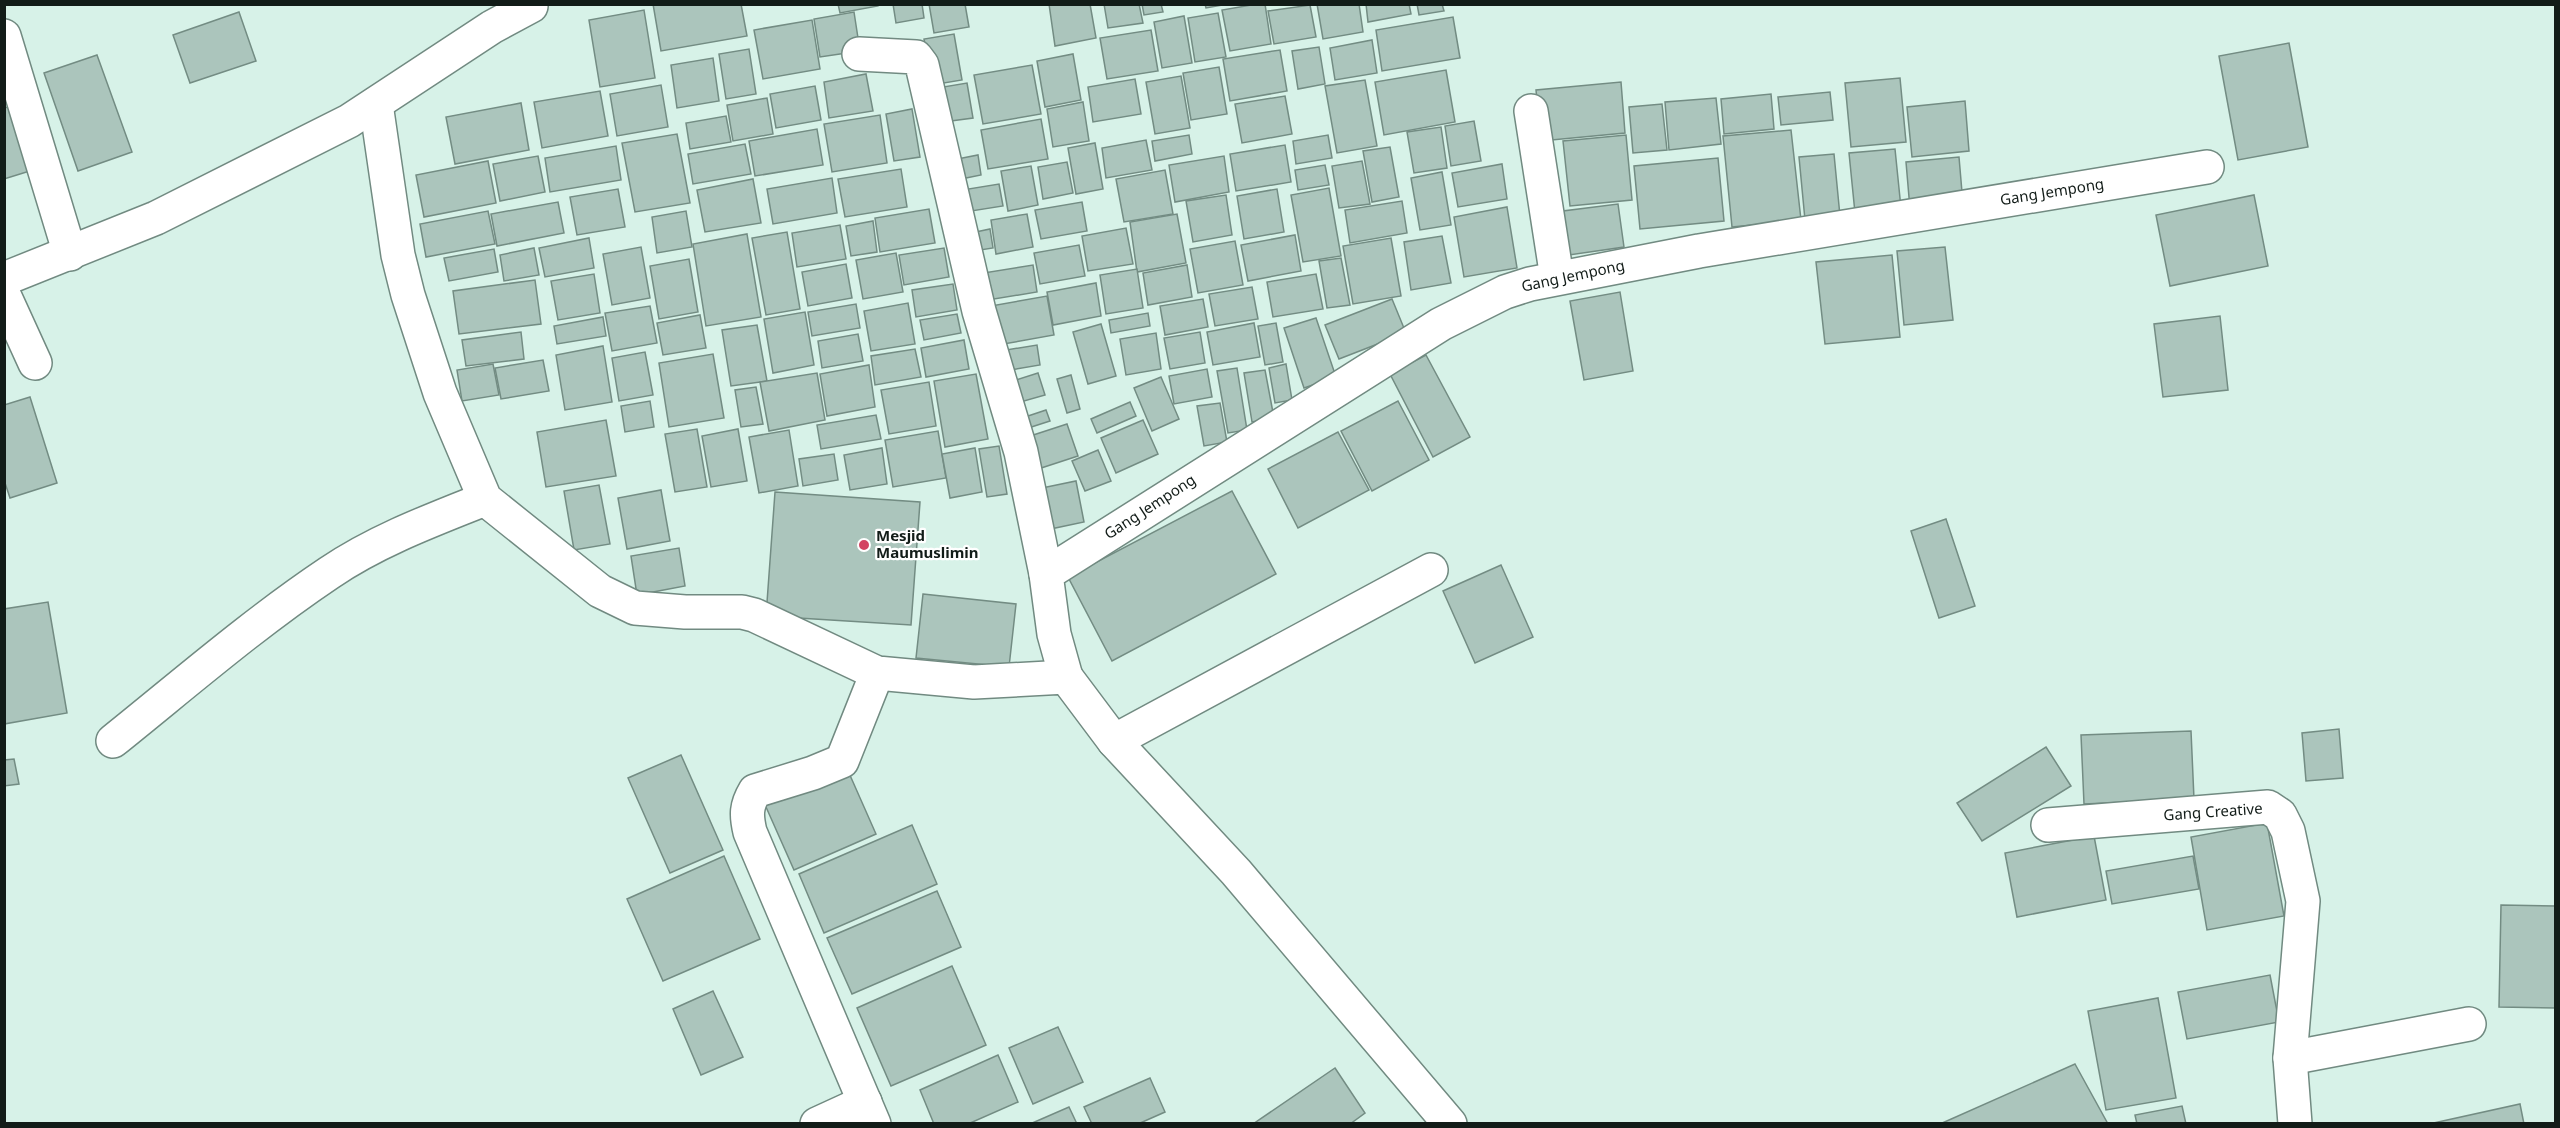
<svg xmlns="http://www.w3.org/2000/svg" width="2560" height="1128" font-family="'Noto Sans',sans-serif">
<rect width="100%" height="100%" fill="#d7f2e8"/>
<g fill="#abc5bc" stroke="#738c83" stroke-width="1.5">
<path d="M653,4H741L747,36L661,51Z"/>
<path d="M838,4H878V6L840,13Z"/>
<path d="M893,4H922L924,18L896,23Z"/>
<path d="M929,4H965L969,27L934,33Z"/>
<path d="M1049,4H1090L1096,38L1055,46Z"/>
<path d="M1104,4H1139L1143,23L1108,28Z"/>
<path d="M1142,4H1161L1163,12L1144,15Z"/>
<path d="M1205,4H1228L1206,8Z"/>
<path d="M1257,4H1265L1271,44L1230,51L1222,10Z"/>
<path d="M1317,4H1359L1363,32L1323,39Z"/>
<path d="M1366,4H1409L1411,14L1368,22Z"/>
<path d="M1417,4H1442L1444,11L1419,15Z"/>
<path d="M1310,5L1316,37L1274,44L1268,11Z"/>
<path d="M644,10L655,78L600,87L589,20Z"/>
<path d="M239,12L256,61L190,83L173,35Z"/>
<path d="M854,12L860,51L820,57L814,19Z"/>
<path d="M1218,13L1226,57L1195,62L1188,18Z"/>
<path d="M1184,16L1192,63L1162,68L1154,22Z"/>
<path d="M1453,17L1460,58L1382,71L1376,30Z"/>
<path d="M812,20L820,69L763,79L754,30Z"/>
<path d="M1151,30L1158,71L1107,79L1100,38Z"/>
<path d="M954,34L962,80L932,85L924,39Z"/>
<path d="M1372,40L1377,73L1335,80L1330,48Z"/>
<path d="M2289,43L2308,147L2238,160L2219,56Z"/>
<path d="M1319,47L1325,84L1298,89L1292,51Z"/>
<path d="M749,49L756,94L726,99L719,54Z"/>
<path d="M1280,50L1287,91L1230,101L1223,59Z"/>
<path d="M1073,54L1081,100L1045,107L1037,61Z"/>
<path d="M97,55L132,152L78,171L44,73Z"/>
<path d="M713,58L719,101L677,108L671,65Z"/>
<path d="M1032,65L1041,114L983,124L974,75Z"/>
<path d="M1219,67L1227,114L1191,120L1183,73Z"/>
<path d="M1446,70L1455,122L1384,135L1375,82Z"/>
<path d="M866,74L873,111L829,118L824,82Z"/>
<path d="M1181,76L1190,128L1155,134L1146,82Z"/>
<path d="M1900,78L1906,142L1851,147L1845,83Z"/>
<path d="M1135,79L1141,114L1093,122L1088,87Z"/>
<path d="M1365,80L1377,146L1337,153L1325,86Z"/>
<path d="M1621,82L1625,133L1541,141L1536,90Z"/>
<path d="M967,83L973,118L936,123L931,89Z"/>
<path d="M661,85L668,127L617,136L610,94Z"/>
<path d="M815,86L821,120L776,128L770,94Z"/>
<path d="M600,91L608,136L542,148L534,102Z"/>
<path d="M1830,92L1833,120L1781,125L1778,97Z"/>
<path d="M1771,94L1774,129L1724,134L1721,99Z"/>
<path d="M1285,96L1292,134L1242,143L1235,104Z"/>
<path d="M767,98L773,134L733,141L727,105Z"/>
<path d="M1716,98L1721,144L1669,150L1665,102Z"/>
<path d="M1965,101L1969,151L1912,157L1907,107Z"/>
<path d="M1083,102L1089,141L1053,147L1047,109Z"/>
<path d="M521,103L529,150L455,164L446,117Z"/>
<path d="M1662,104L1667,150L1633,153L1629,107Z"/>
<path d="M12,106L33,170L4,179V108Z"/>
<path d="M912,109L920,157L894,161L886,114Z"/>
<path d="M880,115L887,163L832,172L824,124Z"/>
<path d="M726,116L731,142L690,149L686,123Z"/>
<path d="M1041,119L1048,159L988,169L981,130Z"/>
<path d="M1474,121L1481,161L1451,166L1445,126Z"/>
<path d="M1441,127L1447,168L1414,173L1407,132Z"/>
<path d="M817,129L823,165L755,176L749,141Z"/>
<path d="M1791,130L1801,220L1732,227L1723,136Z"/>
<path d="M677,134L690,203L635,212L622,143Z"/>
<path d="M1189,135L1192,154L1155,161L1152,141Z"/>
<path d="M1328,135L1332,158L1296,164L1293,141Z"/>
<path d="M1626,135L1632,200L1570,206L1563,141Z"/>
<path d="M1146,140L1152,170L1106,178L1102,148Z"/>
<path d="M1095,143L1103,189L1076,194L1068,148Z"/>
<path d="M745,144L751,174L693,184L688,154Z"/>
<path d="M1285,145L1291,182L1236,191L1230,154Z"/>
<path d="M616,146L621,180L550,192L545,158Z"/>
<path d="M1390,147L1399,197L1372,202L1363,151Z"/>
<path d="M1895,149L1901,208L1855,213L1849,153Z"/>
<path d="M1834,154L1840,216L1805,220L1799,157Z"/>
<path d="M978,155L981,175L956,180L952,160Z"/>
<path d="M538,156L545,192L500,201L493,164Z"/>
<path d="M1224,156L1229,192L1175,202L1169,165Z"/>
<path d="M1959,157L1963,204L1910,209L1906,162Z"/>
<path d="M1718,158L1724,221L1640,229L1634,166Z"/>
<path d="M488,161L496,203L424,217L416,175Z"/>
<path d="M1362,161L1370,204L1339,208L1332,166Z"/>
<path d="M1067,162L1073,193L1043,199L1038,167Z"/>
<path d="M1502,164L1507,199L1458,207L1452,173Z"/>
<path d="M1325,165L1329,185L1298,190L1295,170Z"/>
<path d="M1031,166L1038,205L1008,211L1001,171Z"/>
<path d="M901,169L907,207L845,217L838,179Z"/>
<path d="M1165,170L1173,214L1124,222L1116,179Z"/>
<path d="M1442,172L1451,225L1420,230L1411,178Z"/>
<path d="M832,178L837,213L773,224L767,189Z"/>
<path d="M753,179L761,223L705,232L697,190Z"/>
<path d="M999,184L1003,206L965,212L962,190Z"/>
<path d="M1329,188L1341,256L1303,262L1291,195Z"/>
<path d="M618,189L625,227L577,235L570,197Z"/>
<path d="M1277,189L1284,232L1244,239L1237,196Z"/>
<path d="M1226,195L1232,235L1193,242L1186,201Z"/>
<path d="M2254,195L2268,266L2170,286L2156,215Z"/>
<path d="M1402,201L1407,233L1350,243L1345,210Z"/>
<path d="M558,202L564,233L497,246L491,214Z"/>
<path d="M1082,202L1087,231L1041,239L1035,210Z"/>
<path d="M1618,204L1624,247L1569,255L1563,211Z"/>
<path d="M1507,207L1517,268L1464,277L1454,217Z"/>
<path d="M929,209L935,243L880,252L875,218Z"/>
<path d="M488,211L495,244L426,257L420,224Z"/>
<path d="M686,211L692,247L657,253L652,217Z"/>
<path d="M1027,214L1033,247L996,254L991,220Z"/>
<path d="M1177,214L1186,263L1137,272L1130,222Z"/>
<path d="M873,221L877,252L851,256L846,226Z"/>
<path d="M840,225L846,259L797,267L792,233Z"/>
<path d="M1126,228L1133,264L1088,271L1082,236Z"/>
<path d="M990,229L993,248L968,252L966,234Z"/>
<path d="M787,232L800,309L766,315L752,238Z"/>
<path d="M747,234L761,317L706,326L693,244Z"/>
<path d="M1295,235L1301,271L1248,281L1241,245Z"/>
<path d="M1442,236L1451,283L1411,290L1404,242Z"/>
<path d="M589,238L594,268L545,277L539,248Z"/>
<path d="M1391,238L1401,296L1353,304L1343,246Z"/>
<path d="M1235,241L1243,285L1198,293L1190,249Z"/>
<path d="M1079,245L1085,276L1040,284L1034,253Z"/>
<path d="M641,247L650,298L612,305L603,254Z"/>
<path d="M1945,247L1953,320L1904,325L1897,251Z"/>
<path d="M534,248L539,275L504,281L500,255Z"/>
<path d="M944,248L949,277L904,285L899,255Z"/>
<path d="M494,249L498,272L449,281L444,258Z"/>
<path d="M896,253L903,292L863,299L856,260Z"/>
<path d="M1892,255L1900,337L1825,344L1816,262Z"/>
<path d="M1341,258L1350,305L1327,308L1319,261Z"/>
<path d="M689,259L698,312L659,319L650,266Z"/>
<path d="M846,264L852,298L808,306L802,272Z"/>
<path d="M1033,265L1037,292L982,301L977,274Z"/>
<path d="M1187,265L1192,297L1148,305L1143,273Z"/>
<path d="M1137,269L1143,308L1106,314L1100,275Z"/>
<path d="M594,274L600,313L558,320L551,281Z"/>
<path d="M1316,274L1323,309L1273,317L1267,282Z"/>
<path d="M535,280L541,324L459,334L453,291Z"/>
<path d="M1096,283L1101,316L1053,325L1047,292Z"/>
<path d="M953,284L957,310L916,317L912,290Z"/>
<path d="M1252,287L1258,319L1215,326L1209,294Z"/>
<path d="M1620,292L1633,371L1584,380L1570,301Z"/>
<path d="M1047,296L1054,335L992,346L985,307Z"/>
<path d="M1203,299L1208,327L1165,335L1160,306Z"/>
<path d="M1392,299L1406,333L1339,359L1325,325Z"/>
<path d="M908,303L915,344L871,351L864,311Z"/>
<path d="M856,304L860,328L812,336L808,312Z"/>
<path d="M650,306L657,343L612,351L605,313Z"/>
<path d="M805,312L814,365L773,373L764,319Z"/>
<path d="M1148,313L1150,326L1111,333L1109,320Z"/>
<path d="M957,314L961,333L924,340L920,320Z"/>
<path d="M700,315L706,348L663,355L657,323Z"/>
<path d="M2220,316L2228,390L2163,397L2154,324Z"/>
<path d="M603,317L606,336L557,344L554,326Z"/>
<path d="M1316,318L1336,377L1304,388L1284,328Z"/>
<path d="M1254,323L1260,357L1213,365L1207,332Z"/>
<path d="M1276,323L1283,362L1265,365L1258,326Z"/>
<path d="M1101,324L1116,376L1088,384L1073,332Z"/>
<path d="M757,325L767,381L731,386L722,330Z"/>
<path d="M521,332L524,359L466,366L462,340Z"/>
<path d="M1200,332L1205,363L1170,369L1164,338Z"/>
<path d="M1156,333L1161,369L1126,375L1120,339Z"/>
<path d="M858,334L863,361L822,368L818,341Z"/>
<path d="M964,340L969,369L926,377L921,348Z"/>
<path d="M1037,345L1040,365L998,372L994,352Z"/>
<path d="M603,346L612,402L565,410L556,355Z"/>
<path d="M915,349L921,377L875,385L871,356Z"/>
<path d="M645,352L653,395L619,401L612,358Z"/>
<path d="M713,354L724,418L669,427L659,363Z"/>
<path d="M1426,355L1470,437L1433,457L1390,374Z"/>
<path d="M543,360L549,391L501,399L495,368Z"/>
<path d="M493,364L499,395L462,401L457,370Z"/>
<path d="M1286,364L1292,400L1275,403L1269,368Z"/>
<path d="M869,365L875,407L827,416L820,374Z"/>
<path d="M1237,368L1247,430L1228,433L1217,371Z"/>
<path d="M1207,369L1212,397L1174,404L1169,376Z"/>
<path d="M1265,370L1274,418L1252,422L1244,373Z"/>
<path d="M817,373L825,420L769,431L760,382Z"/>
<path d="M1038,373L1045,395L1010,405L1003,384Z"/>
<path d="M976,374L988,439L945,447L934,381Z"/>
<path d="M1071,375L1080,409L1067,413L1057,379Z"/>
<path d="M1161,377L1179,419L1152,431L1134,388Z"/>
<path d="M929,382L936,426L889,434L881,390Z"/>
<path d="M756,387L763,424L741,427L735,390Z"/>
<path d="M30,397L57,483L10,498L4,480V405Z"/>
<path d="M650,401L654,427L625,432L621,406Z"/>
<path d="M1398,401L1429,460L1372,491L1341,431Z"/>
<path d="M1130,402L1136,416L1097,433L1091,419Z"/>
<path d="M1220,403L1227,442L1204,446L1197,406Z"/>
<path d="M1046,410L1050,421L1022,430L1019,419Z"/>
<path d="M876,415L881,439L821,449L817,425Z"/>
<path d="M606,420L616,476L546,487L537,432Z"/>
<path d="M1143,420L1158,454L1116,473L1101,438Z"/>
<path d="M1067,424L1078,456L1032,471L1021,439Z"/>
<path d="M697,429L707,487L675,492L665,434Z"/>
<path d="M738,429L747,481L711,487L702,436Z"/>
<path d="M789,430L798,486L759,493L749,437Z"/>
<path d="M938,431L946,478L893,487L885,440Z"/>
<path d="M1338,432L1369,490L1298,528L1268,469Z"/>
<path d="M999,446L1007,494L987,497L979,449Z"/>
<path d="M882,448L887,484L850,490L844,455Z"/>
<path d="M975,448L982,492L950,498L942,454Z"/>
<path d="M1098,450L1111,481L1085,491L1072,461Z"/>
<path d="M834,454L838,480L803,486L799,459Z"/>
<path d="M1076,481L1084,522L1041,531L1032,490Z"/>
<path d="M599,485L610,544L574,550L564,491Z"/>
<path d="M661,490L670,541L627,549L618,498Z"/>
<path d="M1232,491L1276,574L1112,661L1068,577Z"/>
<path d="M775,492L920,502L911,625L766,616Z"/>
<path d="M1946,519L1975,606L1939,618L1911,531Z"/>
<path d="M679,548L685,586L637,595L631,556Z"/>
<path d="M1501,565L1533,637L1475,663L1443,591Z"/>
<path d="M923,594L1016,604L1009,667L916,658Z"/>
<path d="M48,602L67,713L4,724V609Z"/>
<path d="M2339,729L2343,778L2306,781L2302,733Z"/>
<path d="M2191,731L2194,799L2084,804L2081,735Z"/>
<path d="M2046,747L2071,786L1982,841L1957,803Z"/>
<path d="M681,755L723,850L670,873L628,778Z"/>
<path d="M14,759L19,784L4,786V760Z"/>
<path d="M849,773L876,834L794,870L762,798Z"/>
<path d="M2267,823L2284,916L2207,930L2191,837Z"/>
<path d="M912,825L937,884L824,933L799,874Z"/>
<path d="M2094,836L2106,900L2017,917L2005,853Z"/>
<path d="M724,856L760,939L663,981L627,899Z"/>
<path d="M2193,856L2199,889L2112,904L2106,871Z"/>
<path d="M937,891L961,947L852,994L827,938Z"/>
<path d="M2501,905L2556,906V1008L2499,1007Z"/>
<path d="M952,966L986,1045L891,1086L857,1008Z"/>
<path d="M2270,975L2279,1022L2187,1039L2178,992Z"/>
<path d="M713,991L743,1057L701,1075L673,1009Z"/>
<path d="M2158,998L2176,1098L2106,1110L2088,1011Z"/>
<path d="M1058,1027L1083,1082L1033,1104L1009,1048Z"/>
<path d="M998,1055L1018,1102L968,1124H934L920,1090Z"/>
<path d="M2075,1064L2108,1124H1940Z"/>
<path d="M1335,1068L1365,1113L1350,1124H1253Z"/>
<path d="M1150,1078L1165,1112L1138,1124H1092L1084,1107Z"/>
<path d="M2520,1104L2524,1124H2429Z"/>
<path d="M2182,1106L2186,1124H2137L2135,1115Z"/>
<path d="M1069,1107L1077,1124H1030Z"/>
</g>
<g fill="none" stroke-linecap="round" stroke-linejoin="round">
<g stroke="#718a81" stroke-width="36">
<g id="minor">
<path d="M4,36L70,254"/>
<path d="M859,54L916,57L922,65L979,311L1021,452L1046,574"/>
<path d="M376,104L398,255L408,295L440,393L485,499L600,591L635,608L685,612H742L754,615L877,673L974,682L1066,677L1114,741L1236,872L1450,1124"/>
<path d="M1531,111L1557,278"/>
<path d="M4,279L156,218L349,121L492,27L531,6"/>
<path d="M4,295L35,363"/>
<path d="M1066,677L1054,634L1046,574L1441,324L1505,292L1530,284L1699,251L2207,167"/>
<path d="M113,741C184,684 253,624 329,573C376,541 432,520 485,499"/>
<path d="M1114,741L1431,570"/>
<path d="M2048,825L2268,807L2280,815L2288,831L2303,901L2290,1058L2295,1124"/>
<path d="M2290,1058L2469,1024"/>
<path d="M817,1124L865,1102"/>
<path d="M874,1124L750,832C746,815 746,806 755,791L813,773L842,761L877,673"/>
</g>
</g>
<use href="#minor" stroke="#fff" stroke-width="33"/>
</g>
<circle fill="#d34361" stroke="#fff" stroke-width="2" cx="864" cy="545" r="6"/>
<g text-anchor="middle" stroke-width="4.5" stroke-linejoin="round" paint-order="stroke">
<g font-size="15" fill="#121c18" stroke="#fff">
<text transform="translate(2052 192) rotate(-9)" y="5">Gang Jempong</text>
<text transform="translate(1573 276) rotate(-12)" y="5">Gang Jempong</text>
<text transform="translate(1150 507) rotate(-33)" y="5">Gang Jempong</text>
<text transform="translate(2213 812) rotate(-4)" y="5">Gang Creative</text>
</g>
<g font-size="15" font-weight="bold" fill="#121c18" stroke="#fff" text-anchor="start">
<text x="876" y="541">Mesjid<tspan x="876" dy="17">Maumuslimin</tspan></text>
</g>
</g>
<rect width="2560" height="1128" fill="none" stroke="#121c18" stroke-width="12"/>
</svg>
